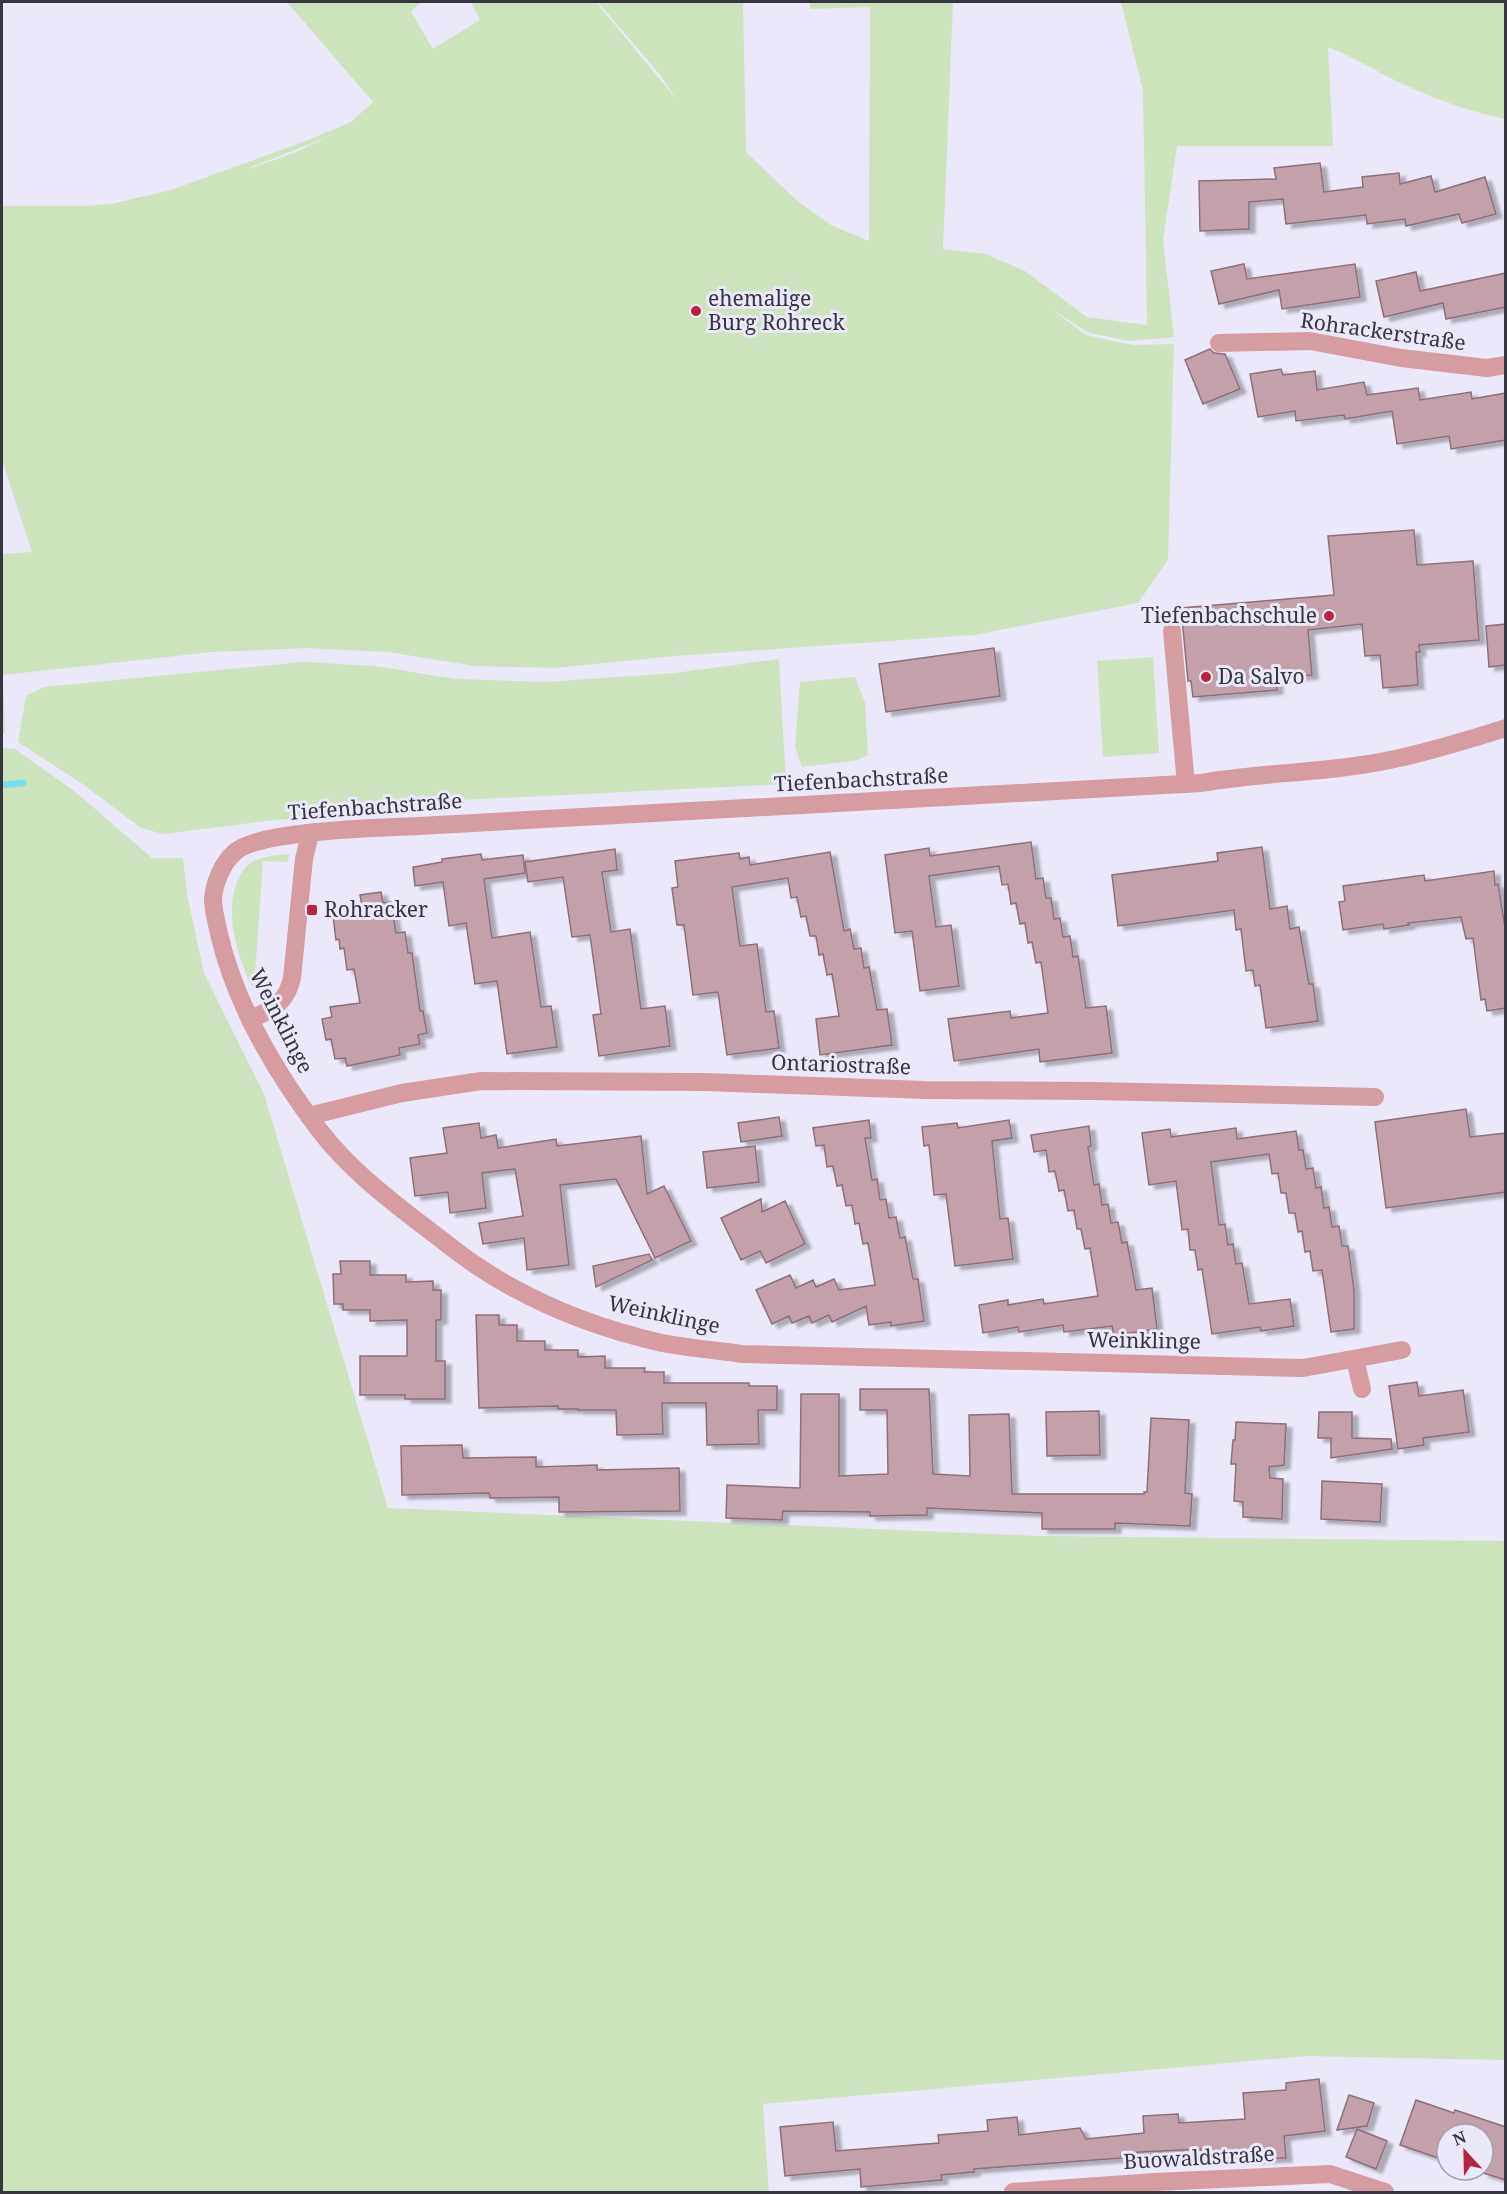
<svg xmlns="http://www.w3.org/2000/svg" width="1507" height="2194" font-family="'Noto Serif',serif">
<defs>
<filter id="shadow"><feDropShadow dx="6" dy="4" stdDeviation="1.5" flood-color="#0004"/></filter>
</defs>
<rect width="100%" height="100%" fill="#ebe8fa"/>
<g fill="#cde3bd" fill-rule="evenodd">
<path d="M287,2H421L411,12L433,49L480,20L471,2H596L677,100L661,76L598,2H743L746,152L796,200L831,225L869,241L870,7L810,9V2H953L943,249L985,254L1025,271L1087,317L1147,325L1143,91L1121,2H1505V119C1473,112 1442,102 1412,88C1383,76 1357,58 1328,47L1333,146H1177L1163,240L1174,337L1129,341L1089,333L1050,308L1086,335L1133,345L1174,344L1168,560L1138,603L974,635L675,656L554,668L475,666L388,652L307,648L212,652L3,675L5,733H2V554L32,552L2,460V206H86L111,204L171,190L306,141L351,122L373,102ZM330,136L294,153L249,169V168Z"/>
<path d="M1153,657L1159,753L1103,757L1097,661Z"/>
<path d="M779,659L786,784L400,803L392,811L265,821L163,834L141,828L84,785L18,742L26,696L44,687L303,662L375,666L455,679L546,682L675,673Z"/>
<path d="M855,677L865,703L868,755L858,760L802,767L795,747L800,682Z"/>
<path d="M2,748L15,749L73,790L152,858H183L187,894L204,973L264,1094L388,1508L1038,1536L1505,1541V2060L1306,2056L763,2104L769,2192H2Z"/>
<path d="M289,854L288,862L263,861L255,974L271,976C269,985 268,989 258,991C249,986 248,978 244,969C233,940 224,899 243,871C252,856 273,856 289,854Z"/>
</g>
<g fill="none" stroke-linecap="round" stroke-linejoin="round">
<path stroke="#7edeeb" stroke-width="7" d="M2,785L23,783"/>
</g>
<g fill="#c2a1ab" stroke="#8e6f79" stroke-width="1.5" filter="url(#shadow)">
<path d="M1320,163L1324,192L1363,187L1362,177L1399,173L1400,184L1431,176L1435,192L1485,177L1496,214L1462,223L1459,214L1406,226L1405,219L1367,224L1366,215L1286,224L1283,199L1249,202V229L1200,231L1199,181L1276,179L1274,168Z"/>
<path d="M1244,264L1247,279L1355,264L1360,297L1282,309L1279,290L1219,304L1211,271Z"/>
<path d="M1416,272L1420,291L1506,273V307L1446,319L1443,303L1384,317L1376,281Z"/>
<path d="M1210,349L1214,353L1225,354L1240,389L1203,404L1185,360Z"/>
<path d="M1281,369L1283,375L1315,371L1317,390L1364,382L1367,395L1418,388L1420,400L1471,392L1472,399L1506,393V440L1451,449L1449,436L1397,444L1392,411L1345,419L1344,415L1296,421L1295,411L1258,417L1250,374Z"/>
<path d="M1414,530L1417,565L1473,561L1479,640L1419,645L1420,652H1416L1418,685L1383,688L1380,655L1365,656L1362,624L1308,630L1312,675L1276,678L1277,690L1193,697L1191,681H1188L1181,608L1334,595L1328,536Z"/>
<path d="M1506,624V665L1489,667L1486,626Z"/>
<path d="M994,648L1000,696L886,712L879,664Z"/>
<path d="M1031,842L1036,879L1043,878L1046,898H1051L1054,919L1060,918L1063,937L1070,936L1073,957L1078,956L1086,1008L1106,1006L1112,1053L1040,1062L1039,1049L954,1061L948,1019L1010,1011L1011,1018L1048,1013L1041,962L1036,963L1032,942L1028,943L1025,923L1020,924L1016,903L1011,904L1008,884L1002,885L999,866L929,876L936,927L951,925L959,986L920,991L912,931L895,933L885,855L929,848L930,856Z"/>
<path d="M1262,847L1270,909L1287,906L1290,929L1299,927L1309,984H1313L1318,1021L1266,1028L1260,985L1255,986L1253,970L1246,971L1241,929L1236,930L1234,910L1118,926L1112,875L1218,861L1217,853Z"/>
<path d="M615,849L617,870L602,872L611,932L630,929L641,1009L665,1006L670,1046L599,1056L593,1015L601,1014L590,935L572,937L563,877L528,882L525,862Z"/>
<path d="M830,852L844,931L850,929L854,949L861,948L864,968L869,967L877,1010L887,1009L892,1045L820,1055L816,1019L839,1016L832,974L827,975L823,954L819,955L816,936H810L806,916L801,917L797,897L791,898L788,878L732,887L740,946L757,944L766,1012L774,1011L779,1048L727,1055L718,992L693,995L684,925H677L672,888L678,887L675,861L739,853L740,859L749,857L750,865Z"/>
<path d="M481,854L482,860L523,855L525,873L484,879L492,938L530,932L541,1007L551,1006L557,1047L507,1054L497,981L475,984L466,923L449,926L443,882L415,886L413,867L442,862V859Z"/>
<path d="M1494,871L1495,885L1498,884L1506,934V1008L1487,1011L1485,999L1481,1000L1473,938L1466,939L1461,917L1408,923L1409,925L1384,929L1383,924L1343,930L1339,902L1345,901L1343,886L1424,875L1425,881Z"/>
<path d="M381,892L383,903L391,902L396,933L405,932L408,953H412L420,1011H423L427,1033L418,1035L420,1044L399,1048L400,1055L347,1066L345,1058L335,1059L331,1039L326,1040L322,1019L332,1017L330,1007L360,1003L354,969L347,970L344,948L340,949L339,939L336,940L333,916L363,911L360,895Z"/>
<path d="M1466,1109L1470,1137L1506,1133V1192L1386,1208L1375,1122Z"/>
<path d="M779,1117L782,1136L741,1142L738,1123Z"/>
<path d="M869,1120L871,1138H865L872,1180L877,1179L880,1200L886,1199L889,1218L896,1217L900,1238L905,1237L913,1279H918L924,1321L891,1326V1322L869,1325L866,1306L832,1322L829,1315L812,1323L809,1316L792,1323L789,1316L772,1324L756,1290L790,1275L796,1288L813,1280L816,1287L834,1279L839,1290L875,1285L868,1243L863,1244L859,1223L855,1224L852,1205L846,1206L842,1185L837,1186L833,1166L827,1167L824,1145L816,1146L813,1128Z"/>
<path d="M1009,1120L1012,1138L992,1141L1000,1219L1008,1218L1013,1259L955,1266L946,1194L934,1195L929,1145L924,1146L922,1127L957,1123L958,1128Z"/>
<path d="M479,1123L481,1138L496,1135L498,1148L556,1139L557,1146L641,1136L647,1194L664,1186L691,1241L655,1258L616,1179L560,1185L569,1265L527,1270L524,1238L483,1244L479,1223L523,1216L515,1169L482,1173L486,1208L450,1213L448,1192L415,1196L410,1158L447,1153L443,1128Z"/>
<path d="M1089,1126L1091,1146L1088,1147L1094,1185L1099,1184L1102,1205L1108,1204L1111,1223L1118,1222L1122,1243L1127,1242L1136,1290L1152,1288L1157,1329L1114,1335L1112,1326L1064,1332L1063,1325L1019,1332L1018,1327L983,1333L979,1305L1008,1300V1305L1043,1299L1044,1304L1098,1296L1090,1248L1085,1249L1081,1229H1077L1074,1210L1068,1211L1064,1190L1059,1191L1055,1171L1049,1172L1046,1150L1034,1152L1031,1135Z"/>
<path d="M1236,1128L1237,1139L1296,1131L1299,1150H1303L1306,1169L1313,1168L1316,1188L1321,1187L1324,1208L1329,1207L1332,1227L1339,1226L1342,1246H1348L1354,1290V1329L1331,1332L1322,1270L1313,1271L1310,1251L1305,1252L1302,1231L1298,1232L1295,1213H1289L1286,1193H1281L1278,1173L1272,1174L1269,1154L1211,1162L1219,1225L1225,1224L1228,1245L1233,1244L1236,1264L1242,1263L1249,1304L1290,1299L1294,1326L1261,1331L1260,1327L1212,1334L1202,1269L1198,1270L1195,1250H1190L1188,1229L1182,1230L1176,1181L1149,1185L1142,1133L1170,1129L1171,1137Z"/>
<path d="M755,1146L759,1182L707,1188L703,1152Z"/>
<path d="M761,1199L762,1212L785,1201L805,1244L766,1263L760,1251L741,1260L721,1218Z"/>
<path d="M649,1254L652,1260L596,1287L593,1266Z"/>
<path d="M340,1261H370V1275H406V1282L433,1281V1290H441V1320H436V1361H445V1399H405V1395H360V1356H407V1320L370,1321V1310H343V1304H334L333,1274H341Z"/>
<path d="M476,1315H499V1325H517V1341H545V1350H578V1357L605,1356V1368H645L644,1372H664V1383H749V1386H777V1410H758L759,1444L707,1445L706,1403H662L663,1434L617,1435L616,1410H578V1409H558V1406L479,1408Z"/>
<path d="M1417,1382L1419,1396L1463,1390L1469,1432L1423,1438L1424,1445L1398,1449L1389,1386Z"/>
<path d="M860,1389H929L933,1474L970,1476L969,1415L1009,1414L1012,1494H1144V1492H1147L1151,1418L1189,1420L1185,1493L1192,1494L1190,1526L1115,1523V1529H1042V1513L927,1508V1515L870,1516V1512L783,1511L782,1520L726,1518L727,1485L800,1488L801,1394H839V1476L888,1474L887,1410H860Z"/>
<path d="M1099,1411L1100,1455L1047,1456L1046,1412Z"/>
<path d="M1319,1412H1352V1438L1391,1439L1392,1449L1331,1458V1438H1318Z"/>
<path d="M1236,1422L1286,1424L1284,1465L1269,1467L1270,1478L1283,1479L1282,1519L1243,1517V1502L1234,1501L1236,1464H1231L1233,1440H1235Z"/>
<path d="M462,1445L463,1458L536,1457V1467L597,1465V1470L679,1468L680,1511L559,1512V1497L490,1498L489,1493L402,1495L401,1446Z"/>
<path d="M1322,1481L1382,1484L1380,1522L1321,1519Z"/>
<path d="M1319,2079L1325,2131L1284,2136L1286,2158L1201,2160V2149L1121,2153V2158L974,2169V2172L941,2175L942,2180L861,2187L860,2169L785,2176L780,2127L833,2122L836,2151L939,2143L938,2135L988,2131L987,2120L1017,2117L1019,2135L1080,2128L1086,2139L1144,2133L1143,2116L1178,2114L1179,2123L1245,2119L1243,2093L1286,2090V2083Z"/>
<path d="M1349,2095L1374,2103L1367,2126L1337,2130Z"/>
<path d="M1416,2100L1454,2113L1455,2110L1506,2127V2180L1483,2173V2134H1447V2161L1400,2145Z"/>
<path d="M1357,2129L1387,2141L1376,2169L1346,2157Z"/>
</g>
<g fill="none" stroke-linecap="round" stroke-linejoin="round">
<g stroke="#d59ca2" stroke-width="18">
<path d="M1219,343L1310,341L1401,358L1487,368L1506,365"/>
<path d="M1172,631L1186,784"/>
<path d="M250,1020C273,1008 286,1004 292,978L304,859L310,834"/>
<path d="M309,1116L402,1093L481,1081L705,1082L924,1090L1092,1091L1375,1097"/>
<path d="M1402,1350L1303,1368L742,1354C715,1350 688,1348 662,1343C596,1328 530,1302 474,1264C455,1251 436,1235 417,1221C382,1194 347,1166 320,1131C275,1072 236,1006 219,934C217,923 213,911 213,899C214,883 223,862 235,852C259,830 383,828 419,826C680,812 941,798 1201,783C1264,772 1328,773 1390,760C1429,752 1468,740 1506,728"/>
<path d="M1355,1359L1362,1389"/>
<path d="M1013,2192L1154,2182L1330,2174L1385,2192"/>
</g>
</g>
<g fill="#b6243f" stroke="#ebe8fa" stroke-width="2">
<circle cx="696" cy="311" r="6"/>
<circle cx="1329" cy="616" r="6"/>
<circle cx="1206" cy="677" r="6"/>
<rect x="306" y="904" width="12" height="12" rx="3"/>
</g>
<g text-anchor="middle" stroke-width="6" stroke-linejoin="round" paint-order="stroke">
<g font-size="21" fill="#373540" stroke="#ebe8fa" text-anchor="start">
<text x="708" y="306">ehemalige<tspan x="708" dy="24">Burg Rohreck</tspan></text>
<text x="1317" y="623" text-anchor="end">Tiefenbachschule</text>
<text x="1218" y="684">Da Salvo</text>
<text x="324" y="917">Rohracker</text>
</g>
<g font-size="21" fill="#373540" stroke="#ebe8fa">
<text transform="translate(1383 332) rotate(8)" y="7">Rohrackerstraße</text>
<text transform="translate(861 780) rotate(-3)" y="7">Tiefenbachstraße</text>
<text transform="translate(375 807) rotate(-4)" y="7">Tiefenbachstraße</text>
<text transform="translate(281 1021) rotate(63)" y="7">Weinklinge</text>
<text transform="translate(841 1065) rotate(2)" y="7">Ontariostraße</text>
<text transform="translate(664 1315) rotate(12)" y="7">Weinklinge</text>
<text transform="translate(1144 1341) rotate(1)" y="7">Weinklinge</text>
<text transform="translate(1199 2158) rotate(-3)" y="7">Buowaldstraße</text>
</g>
</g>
<rect width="1507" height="2194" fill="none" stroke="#373540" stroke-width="6"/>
<g transform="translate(1465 2152) rotate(338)"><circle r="28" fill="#ebe8fa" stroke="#a3a0b0" stroke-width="1.5"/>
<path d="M0-4.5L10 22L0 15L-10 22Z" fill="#b6243f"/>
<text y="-9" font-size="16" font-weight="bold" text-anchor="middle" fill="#373540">N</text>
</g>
</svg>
